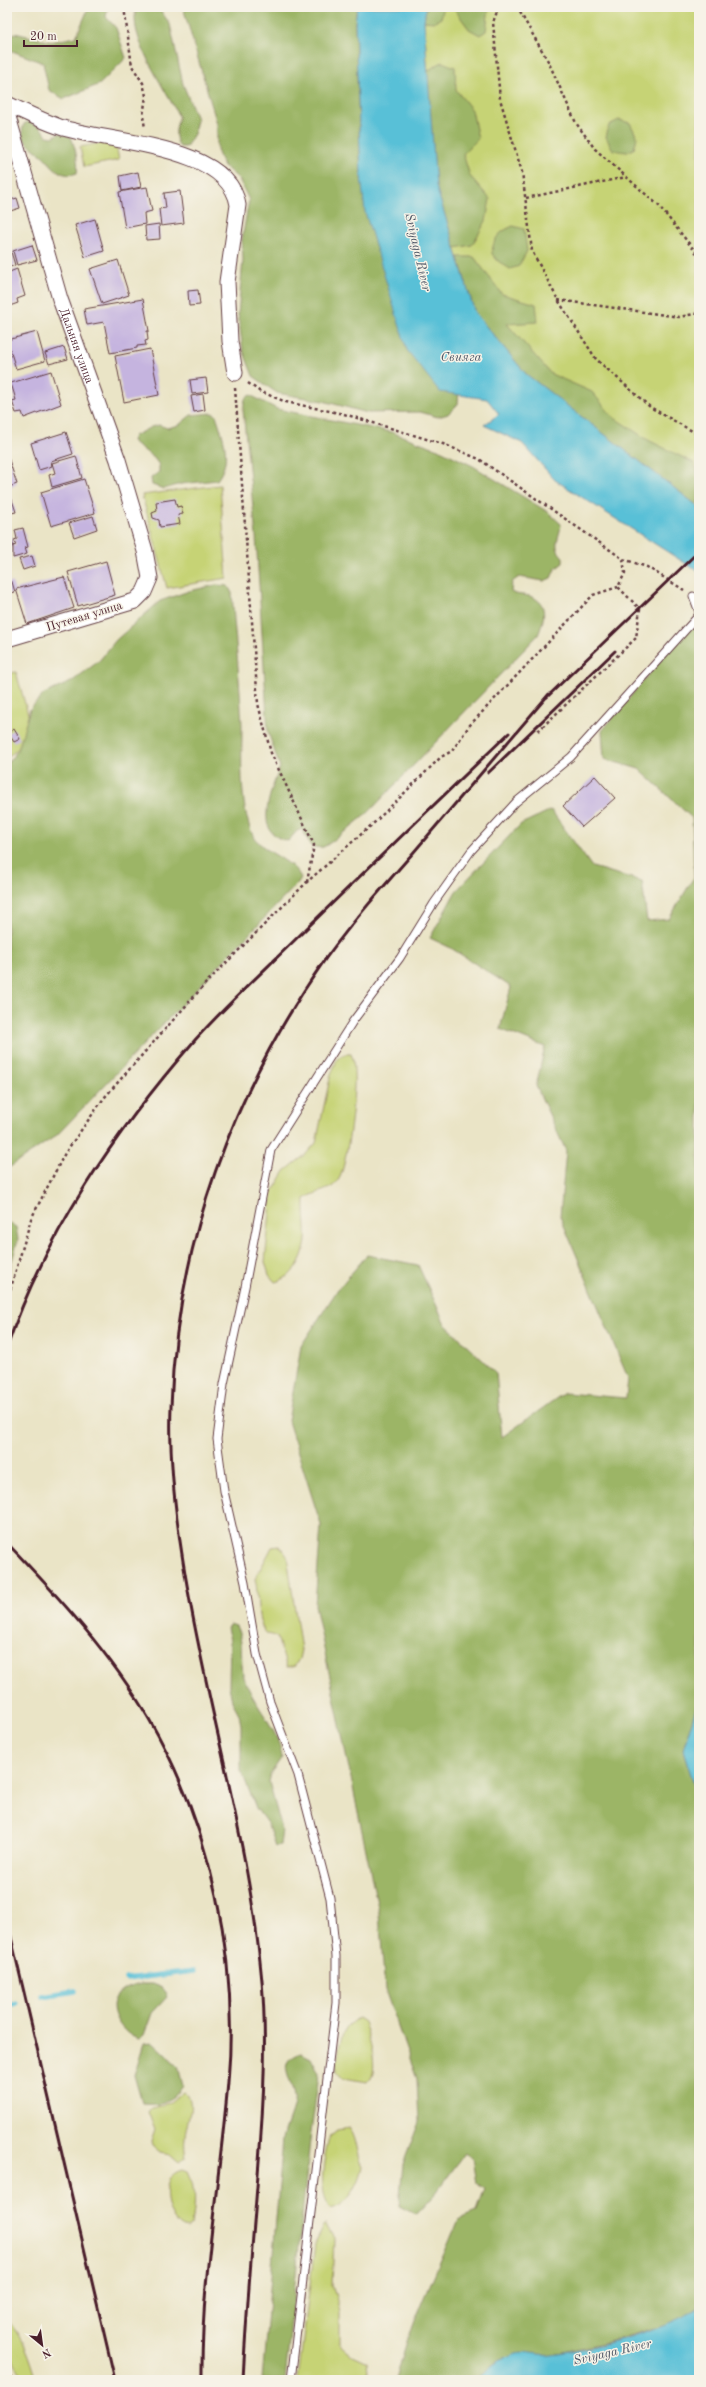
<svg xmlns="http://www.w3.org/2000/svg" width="706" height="2387" font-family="'Old Standard TT',serif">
<rect width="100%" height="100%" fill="#f7f3e8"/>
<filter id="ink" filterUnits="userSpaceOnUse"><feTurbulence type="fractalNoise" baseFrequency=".025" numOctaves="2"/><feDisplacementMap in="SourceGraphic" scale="8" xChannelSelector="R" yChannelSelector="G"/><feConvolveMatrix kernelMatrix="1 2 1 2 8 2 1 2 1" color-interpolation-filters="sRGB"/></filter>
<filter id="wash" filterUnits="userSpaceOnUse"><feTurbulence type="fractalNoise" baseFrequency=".012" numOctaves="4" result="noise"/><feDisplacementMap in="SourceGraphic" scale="16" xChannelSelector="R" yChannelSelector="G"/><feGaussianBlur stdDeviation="0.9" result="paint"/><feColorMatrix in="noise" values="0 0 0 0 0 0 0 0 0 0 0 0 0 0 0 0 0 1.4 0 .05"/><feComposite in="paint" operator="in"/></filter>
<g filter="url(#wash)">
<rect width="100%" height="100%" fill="#eae4c6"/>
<g fill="#c6d374" stroke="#887950">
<path d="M426,7H699V507L669,485L475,313L436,186L424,21Z"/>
<path d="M115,140L119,160L84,167L80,147Z"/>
<path d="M220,485L227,578L167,588L142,495Z"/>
<path d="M16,672L34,735L7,758V674Z"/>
<path d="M345,1054H351C360,1069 348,1160 340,1177C334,1192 316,1190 305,1199C304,1227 312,1240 297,1266C292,1274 284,1280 275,1282L269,1275L265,1262L272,1193L285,1171L305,1155L316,1143L330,1078L337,1059Z"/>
<path d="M280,1546L287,1556L301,1650L299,1659L294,1667H287L286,1665L277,1637C274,1635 271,1635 268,1634C255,1627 259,1591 255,1579L272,1547Z"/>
<path d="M358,2018L364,2022C368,2035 381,2071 368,2082L343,2078L337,2071C338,2051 339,2028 358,2018Z"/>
<path d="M184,2092C198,2101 185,2125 185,2138C184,2144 185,2151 186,2157L179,2163L170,2155L160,2153L152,2146L151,2142L155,2130L148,2112L152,2107L170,2103Z"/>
<path d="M350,2128C358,2139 356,2154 363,2166C360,2182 349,2206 330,2209C317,2189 324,2157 330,2135L336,2130Z"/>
<path d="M183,2170L188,2172C197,2189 193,2208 191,2226L187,2229C167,2226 155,2174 183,2170Z"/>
<path d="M325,2224L334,2238L332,2285L340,2311V2345L352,2355L367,2362L368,2373L360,2374L355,2380H298L315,2244Z"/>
<path d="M7,2319C24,2336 30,2358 37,2380H27C9,2362 7,2344 7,2319Z"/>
</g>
<g fill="#9cb566" stroke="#736a48">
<path d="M89,7H108L106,17L116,28L126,58L100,84L64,99L49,90L43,63L10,50L7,38L15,33L51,42L76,37Z"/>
<path d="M137,7H158L170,24L183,84L197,119L194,134L186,147H180C173,137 176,128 179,117C168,92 125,34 137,7Z"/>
<path d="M183,7H357L355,23L361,177L459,388L458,404L448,414L438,417L420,412L368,413L323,401L277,393L253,376L243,350L238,314L243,260L242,240L249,200L239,179L223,165L217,150V124Z"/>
<path d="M426,7H444L441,18L434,22L424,21Z"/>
<path d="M453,7H489L486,31L480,35L469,29Z"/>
<path d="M442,62L455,67L456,90L472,110L478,139L463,154L470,176L490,199L486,221L472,245L455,248L436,186L427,71Z"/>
<path d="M619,120L630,123L637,137L634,149L626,152L613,150L606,137L609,125Z"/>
<path d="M28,122L40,127L47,136L53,137L59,133L71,137C75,147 79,162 77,173C60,179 53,166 43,156C33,147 17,141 24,124Z"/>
<path d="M513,226L524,229L527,251L519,266L510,269L498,261L492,254C493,238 499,232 513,226Z"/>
<path d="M458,257H474L502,294L536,304L538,322L507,324L551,374L592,392L613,417L648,440L694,463L699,476V501L695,504L526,374L475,313Z"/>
<path d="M250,395L277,409L391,432L438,449L473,466L548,512L561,524C560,538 551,546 563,557V563L555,569L551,578L544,581L519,577L512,582L511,592C518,596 525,594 532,597C550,604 543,623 538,635L368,813C360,819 328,846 323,847C319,848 314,847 311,846L302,829L297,831L288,841C251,834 272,789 280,767L268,732L256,536L243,410L245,399Z"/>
<path d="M212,413L216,415C223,437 233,459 217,480L181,484L164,489L152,485L151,478L159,472V465L154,458L132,441L134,436L151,427L159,425L167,428L179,425L191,415Z"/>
<path d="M216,585L228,586L232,593C235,637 240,681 242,725C242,759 239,798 251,831C259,853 293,858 301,878L297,884L57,1135L7,1169V764L18,750L30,709L44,694L71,682L99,661L116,640L160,601L189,591Z"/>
<path d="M699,613V1698L683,1750L699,1800V2308L674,2322L612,2341L550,2355L517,2353L499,2361L475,2380H396C409,2324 437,2273 458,2219L477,2211L485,2189L476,2183L472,2159L465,2153L433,2197L417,2214L399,2205L403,2164L419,2122L417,2079L385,1990L379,1913L315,1605L321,1525L288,1421L301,1346L338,1289L367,1255L418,1265L445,1324L496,1373L502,1437L564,1393L626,1398L628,1378L560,1216L566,1151L536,1086L545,1047L500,1029L511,987L451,948L430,938L456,891L521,824L551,810L592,867L642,881L647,921L669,919L694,877L692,818L639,769L604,759L602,731Z"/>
<path d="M7,1222L16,1227L18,1239L7,1279Z"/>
<path d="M230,1624L236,1626C245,1642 239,1660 244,1677C253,1706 278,1726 282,1757L271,1773L269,1782L282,1830L280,1845L275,1846L267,1823L256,1808L241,1770V1725L239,1714L232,1701L229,1686L230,1640L227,1628Z"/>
<path d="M141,1984H152L162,1988L167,1997L152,2013L144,2035L139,2039C124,2036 106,2011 116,1997C122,1988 132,1986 141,1984Z"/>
<path d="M152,2042L178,2066L183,2086C171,2104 162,2104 142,2103L134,2075L144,2043Z"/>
<path d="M301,2053L311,2058L319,2074L310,2140L285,2380H262L283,2139C285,2128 292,2114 294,2103C297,2083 271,2062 301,2053Z"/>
</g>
<g fill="#59c0d7" stroke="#527081">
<path d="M357,7H426L424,21L436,186L475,313L526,374L699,507V572L555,480L522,443L484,425L499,414L487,399L440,392L407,350L365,212L361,177L355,23Z"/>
<path d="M699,1698V1800L683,1750Z"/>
<path d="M699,2308V2380H475C488,2370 500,2359 515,2353C526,2350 540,2356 552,2354C602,2347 655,2332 699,2308Z"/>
</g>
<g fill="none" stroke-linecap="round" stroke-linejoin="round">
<g stroke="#59c0d7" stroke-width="5.5">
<path d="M126,1979L194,1971"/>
<path d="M42,1996L75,1991"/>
<path d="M7,2006L16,2003"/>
</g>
</g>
<g id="blocks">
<g fill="#c5b4df">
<path d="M138,172L141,187L122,191L120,176Z"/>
<path d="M147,187L152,211L144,213L145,224L125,228L119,192Z"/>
<path d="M180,191L184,223L161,226L159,209L166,208L164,193Z"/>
<path d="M17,198L20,208L7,212V201Z"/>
<path d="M95,219L104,251L85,257L75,225Z"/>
<path d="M159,224L160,239L146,240L145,226Z"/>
<path d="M7,239L15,265L7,268Z"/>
<path d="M32,245L37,260L17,265L13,251Z"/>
<path d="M118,260L129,295L102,304L90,269Z"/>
<path d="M17,269L25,296L17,299L18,303L7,307V273Z"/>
<path d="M198,290L200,305L189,306L188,291Z"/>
<path d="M143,299L149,331H147L148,340L145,341L146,345L137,346V348L110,353L104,322L87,325L84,309Z"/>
<path d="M37,332L45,361L16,369L7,340Z"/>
<path d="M64,347L68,359L49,364L45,353Z"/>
<path d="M150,349L159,395L124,402L115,356Z"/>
<path d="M51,371L61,404L24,418L22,412L16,413L12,401L16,400L11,383Z"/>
<path d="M206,378L208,392L192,394L190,380Z"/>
<path d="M203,394L205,410L194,412L191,396Z"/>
<path d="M66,432L73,454L51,461L52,466L39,470L31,443Z"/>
<path d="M7,454L17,484L9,487L7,480Z"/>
<path d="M76,456L82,478L52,487L49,475L55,473L52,463Z"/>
<path d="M84,479L95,513L51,526L41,492Z"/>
<path d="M11,497L16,512L7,514V498Z"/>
<path d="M175,499L177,507L181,506L183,514L178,515L180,524L160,527L159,520L153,518L152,513L157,511L156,502Z"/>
<path d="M93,516L97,529L74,537L69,523Z"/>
<path d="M23,528L28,547L25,548L27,554L13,558V546L16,545L14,540L17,539L15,530Z"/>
<path d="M7,532H9L13,545L7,547Z"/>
<path d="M32,556L35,566L23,570L19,559Z"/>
<path d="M106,561L115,595L78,606L68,572Z"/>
<path d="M64,577L74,608L27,624L16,589Z"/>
<path d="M12,582L15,592L7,594V583Z"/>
<path d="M14,729L20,739L14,742L8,733Z"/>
<path d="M595,776L615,798L582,827L563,806Z"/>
</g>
</g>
</g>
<g filter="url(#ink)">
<use href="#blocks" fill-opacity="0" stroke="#623d42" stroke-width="1"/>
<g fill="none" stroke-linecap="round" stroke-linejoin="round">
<g stroke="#623d42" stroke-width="9">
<g id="service">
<path d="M693,596L699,612"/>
<path d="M291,2380L336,2003V1956L330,1898L298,1775L270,1702L257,1654L245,1583L224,1491L217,1439L224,1384L245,1287L271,1150L353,1021L400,958L434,903L471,851L516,802L571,757L699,615"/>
</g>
</g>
<g stroke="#623d42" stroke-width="17">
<g id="minor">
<path d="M7,104C25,112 42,121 60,127C107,143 229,144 238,205L227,282L230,341L235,373"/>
<path id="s1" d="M7,113L60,299L118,460L145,551L150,578L144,592L135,601L7,639"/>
</g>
</g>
<g stroke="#623d42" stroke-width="2.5" stroke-dasharray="3 3" stroke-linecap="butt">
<path d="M124,7L132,66L143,83L146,96L143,116L145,128"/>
<path d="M499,7L493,22L500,99L522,172L532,251L558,300L596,359L650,407L699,435"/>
<path d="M517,7L548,61L576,123L595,149L659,206L699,256"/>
<path d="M526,198L626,177"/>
<path d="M558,300L679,317L699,313"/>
<path d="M248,383L259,391L286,402L344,414L443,444L479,459L623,559L647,567L684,590"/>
<path d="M235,388L258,704L271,753L314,845L307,882"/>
<path d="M538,731L636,638L640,609L618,587L625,573L623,559"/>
<path d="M7,1301L31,1219L65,1153L104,1098L206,983L307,882L375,822L441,757L452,751L469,726L593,595L618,587"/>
</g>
<use href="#service" stroke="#fff" stroke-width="7"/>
<use href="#minor" stroke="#fff" stroke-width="15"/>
<g stroke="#4a1f2b" stroke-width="3">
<path d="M547,697L699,551"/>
<path d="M488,773L615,651"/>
<path d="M7,1347C47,1231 115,1132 195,1040C230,1001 269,966 306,929C373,863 441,798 509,733"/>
<path d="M7,1543C59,1597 111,1654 149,1719C211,1826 239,1959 228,2082C220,2181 201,2280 202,2380"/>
<path d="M7,1920L115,2380"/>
<path d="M7,2373L12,2380"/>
<path d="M243,2380C246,2319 251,2259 256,2199C262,2126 268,2053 262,1981C249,1838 205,1702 183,1561C175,1511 169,1457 171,1407C176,1245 233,1090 326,958C353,921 383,887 413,853C458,800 504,747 549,694"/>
</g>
</g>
</g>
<g text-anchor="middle" stroke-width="3" stroke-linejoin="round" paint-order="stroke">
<g font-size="12" fill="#4a1f2b" stroke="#f7f3e8">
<text dy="4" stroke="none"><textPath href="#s1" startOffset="243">Дальняя улица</textPath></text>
<text transform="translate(84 616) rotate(-17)" y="4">Путевая улица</text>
</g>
<g font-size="13" font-style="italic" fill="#4f5767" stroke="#f7f3e8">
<text transform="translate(419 252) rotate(77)" y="5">Sviyaga River</text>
<text x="461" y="361">Свияга</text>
<text transform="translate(612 2351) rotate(-13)" y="5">Sviyaga River</text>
</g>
</g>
<rect width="706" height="2387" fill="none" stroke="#f7f3e8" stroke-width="24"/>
<g transform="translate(42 2345) rotate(151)" stroke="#f7f3e8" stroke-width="3" paint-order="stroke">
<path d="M0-3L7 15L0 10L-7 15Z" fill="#4a1f2b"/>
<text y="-6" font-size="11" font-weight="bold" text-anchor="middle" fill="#4a1f2b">N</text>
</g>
<path d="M24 40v6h53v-6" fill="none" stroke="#4a1f2b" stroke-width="2"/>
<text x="30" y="40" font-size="12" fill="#4a1f2b" stroke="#f7f3e8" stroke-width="3" paint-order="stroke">20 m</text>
</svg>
